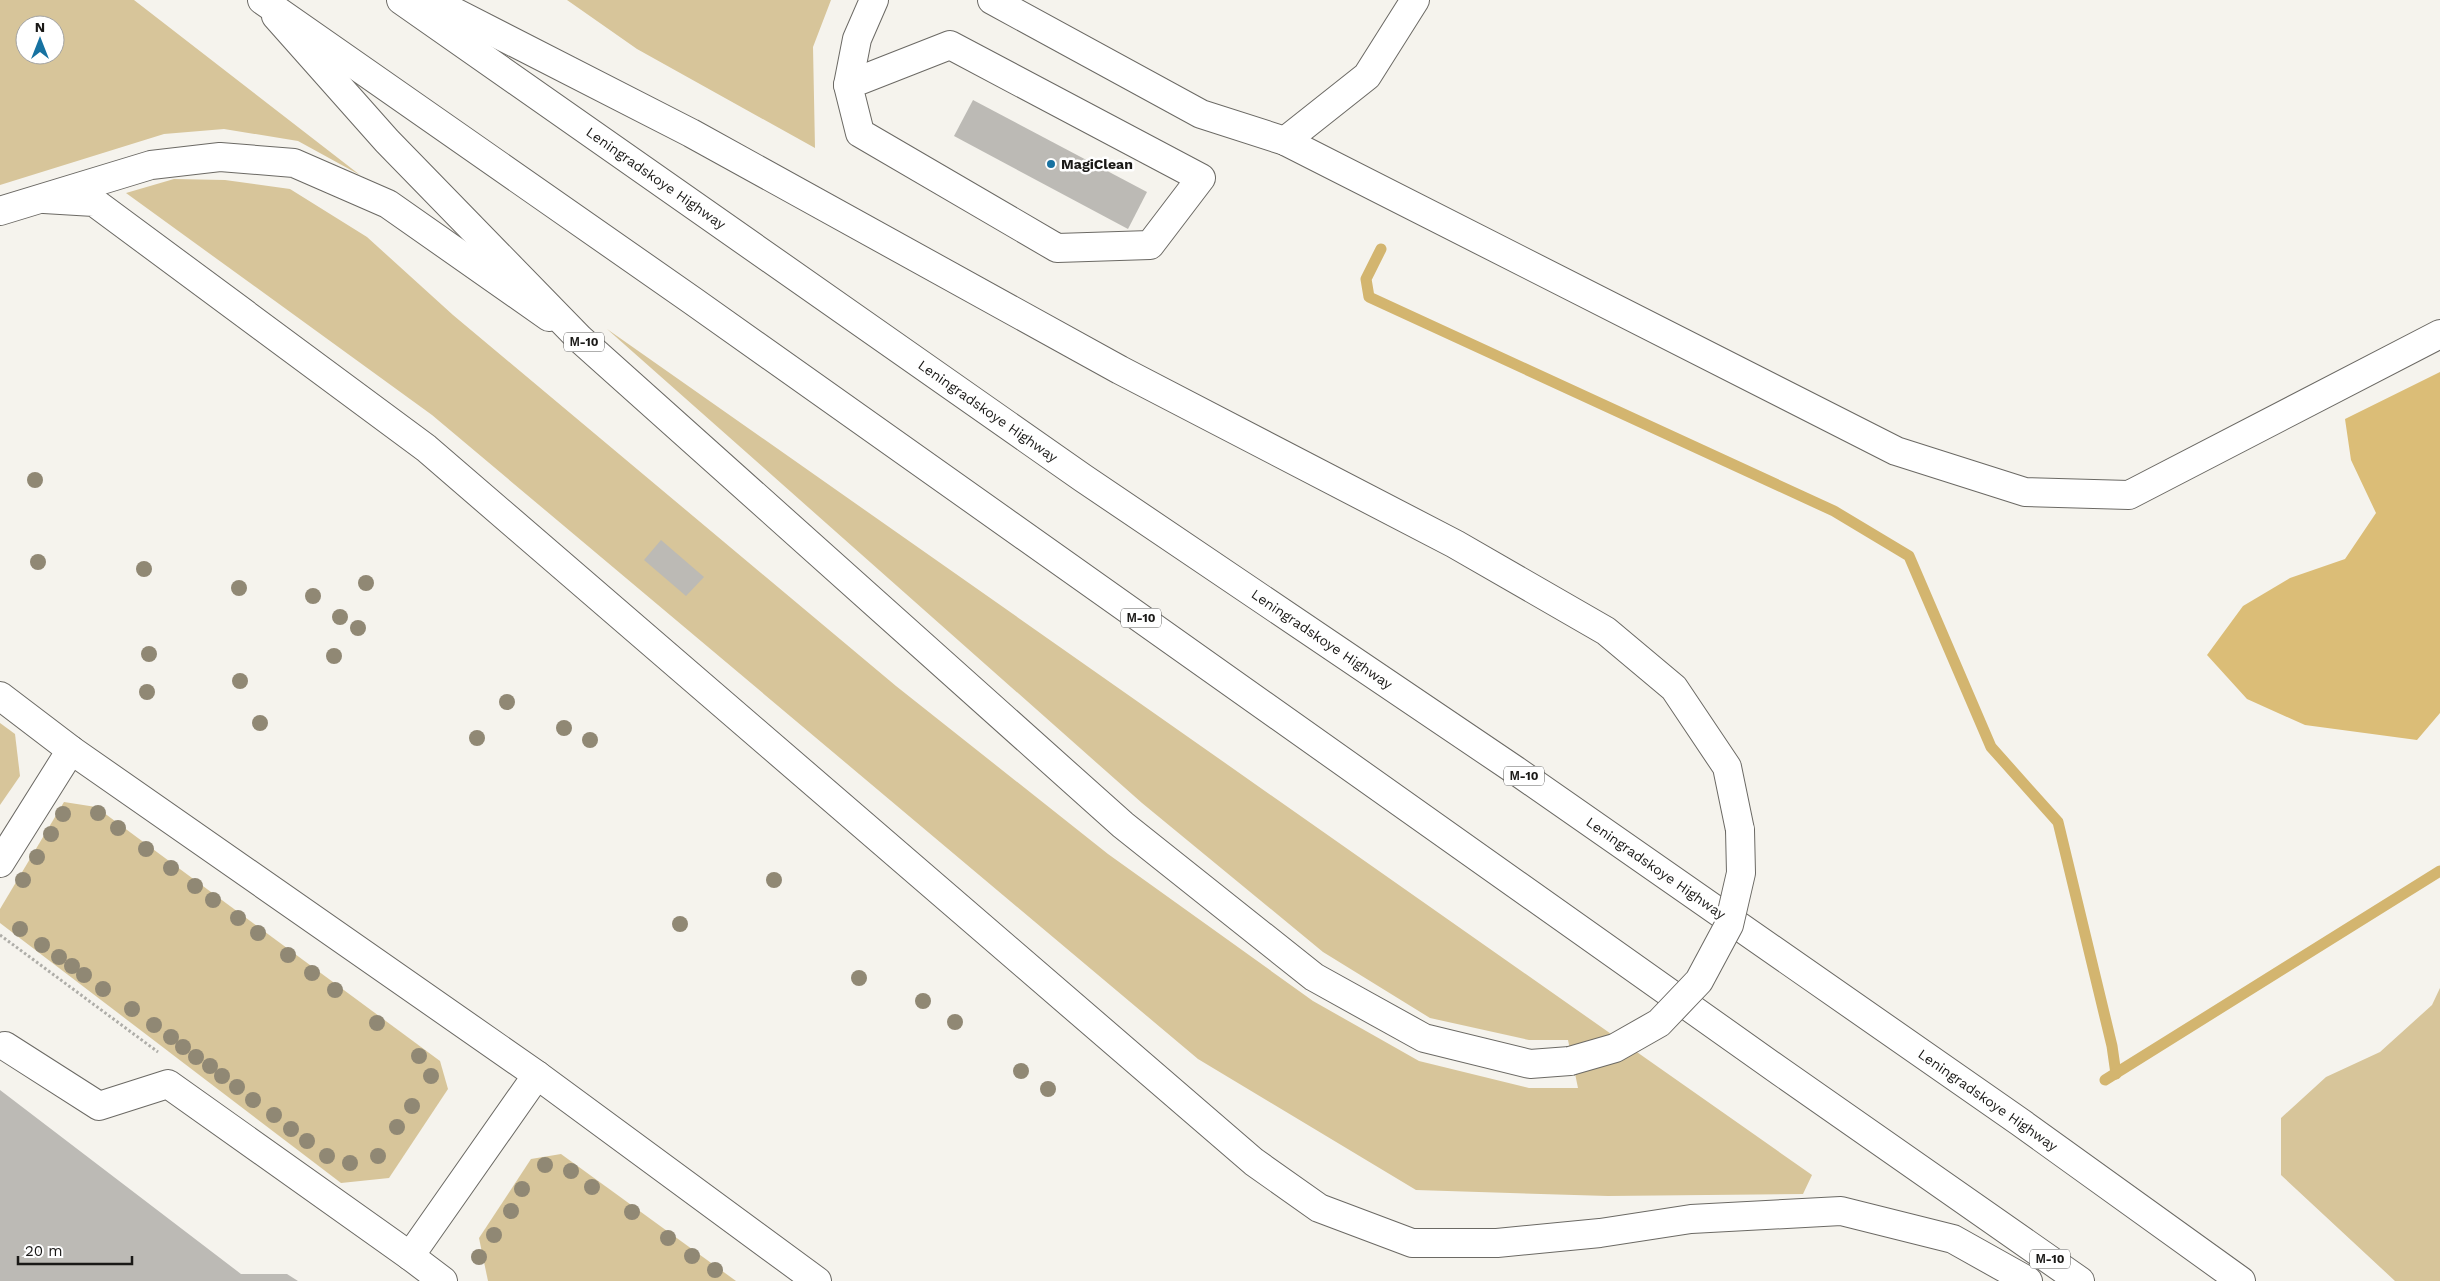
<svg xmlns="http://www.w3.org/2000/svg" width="2440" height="1281" font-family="'Work Sans',sans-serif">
<rect width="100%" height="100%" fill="#f5f3ed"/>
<g fill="#d7c59a" fill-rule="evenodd">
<path d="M0,0H134L360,175L298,141L224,129L164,134L0,185ZM25,25H55V55H25Z"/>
<path d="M567,0H831L813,47L815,148L637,49Z"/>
<path d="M174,179L225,180L290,189L367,237L453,315L896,686L1108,854L1313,1001L1419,1061L1529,1088H1578L1568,1040H1529L1430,1018L1323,952L1142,803L607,329L1812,1175L1803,1194L1608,1196L1416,1190L1198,1059L432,415L126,193Z"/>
<path d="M0,723L15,734L20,776L0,805Z"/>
<path d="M64,802L96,807L440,1061L448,1089L389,1178L341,1183L0,923V909Z"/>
<path d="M2440,988V1281H2395L2281,1175V1118L2326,1077L2380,1052L2432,1005Z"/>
<path d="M561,1154L736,1281H488L479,1238L531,1159Z"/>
</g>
<path fill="#dbbd77" d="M2440,372V713L2417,740L2305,725L2247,699L2207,655L2243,606L2290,578L2345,559L2376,513L2351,460L2345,419Z"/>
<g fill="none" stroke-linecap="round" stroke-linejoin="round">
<g stroke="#d3b56f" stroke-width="11">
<path d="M1381,249L1366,279L1369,297L1834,511L1909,556L1991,747L2058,822L2112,1046L2116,1074"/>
<path d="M2105,1080L2440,871"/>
</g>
</g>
<g fill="#bcbab5">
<path d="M973,100L1147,192L1128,229L954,136Z"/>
<path d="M661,540L704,577L686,596L644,560Z"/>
<path d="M0,1090L241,1274H287L298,1281H0Z"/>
</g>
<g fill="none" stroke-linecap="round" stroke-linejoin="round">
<g stroke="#6b6964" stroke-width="30">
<g id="minor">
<path d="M992,0L1201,114L1285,141L1896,451L2025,492L2129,495L2440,334"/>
<path d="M950,45L1201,178L1150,245L1057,248L860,133L848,85Z"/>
<path d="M848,85L857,39L874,0"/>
<path d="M1285,141L1367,76L1415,0"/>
<path d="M44,199L94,202L426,448L1254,1162L1319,1208L1412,1243H1497L1600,1233L1691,1219L1841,1211L1953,1239L2028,1281"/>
<path d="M0,211L151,165L220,157L294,163L388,204L549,317"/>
<path d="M0,696L71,750L537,1075L817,1281"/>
<path d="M0,863L71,750"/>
<path d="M5,1046L99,1106L168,1084L410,1256"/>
<path d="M443,1281L410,1256L537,1075"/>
</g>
</g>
<g stroke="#6b6964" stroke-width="30">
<g id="major">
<path d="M431,0L691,133L1120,370L1455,544L1606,631L1674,688L1727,767L1740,830"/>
<path d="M276,16L387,141L580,339L1123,825L1314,977L1424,1038L1530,1064L1570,1061"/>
</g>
</g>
<g stroke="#6b6964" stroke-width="30">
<g id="highway">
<path d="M262,0L693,301L1781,1072L2080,1281"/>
<path d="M401,0L1083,478L1515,770L2020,1122L2241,1281"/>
</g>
</g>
<path stroke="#aeada8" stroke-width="3" stroke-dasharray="2.5 2.5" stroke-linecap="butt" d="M0,935L158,1052"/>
<use href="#minor" stroke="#fff" stroke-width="28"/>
<use href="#major" stroke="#fff" stroke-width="28"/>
<use href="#highway" stroke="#fff" stroke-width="28"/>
<g stroke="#6b6964" stroke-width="30" stroke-linecap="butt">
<path id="major-bridge" d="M1570,1061L1615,1048L1659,1023L1699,981L1729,925L1741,873L1740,830"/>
</g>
<use href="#major-bridge" stroke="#fff" stroke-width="28"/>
</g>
<g fill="#908874">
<circle cx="35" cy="480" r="8"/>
<circle cx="38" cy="562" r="8"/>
<circle cx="144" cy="569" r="8"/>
<circle cx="366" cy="583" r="8"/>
<circle cx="239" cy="588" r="8"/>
<circle cx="313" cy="596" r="8"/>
<circle cx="340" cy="617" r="8"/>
<circle cx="358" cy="628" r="8"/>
<circle cx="149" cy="654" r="8"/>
<circle cx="334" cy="656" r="8"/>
<circle cx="240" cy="681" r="8"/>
<circle cx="147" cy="692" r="8"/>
<circle cx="507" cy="702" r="8"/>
<circle cx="260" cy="723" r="8"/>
<circle cx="564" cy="728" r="8"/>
<circle cx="477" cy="738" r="8"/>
<circle cx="590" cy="740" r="8"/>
<circle cx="98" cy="813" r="8"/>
<circle cx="63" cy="814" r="8"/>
<circle cx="118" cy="828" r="8"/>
<circle cx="51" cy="834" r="8"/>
<circle cx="146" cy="849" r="8"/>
<circle cx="37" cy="857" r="8"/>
<circle cx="171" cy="868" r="8"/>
<circle cx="23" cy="880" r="8"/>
<circle cx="774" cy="880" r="8"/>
<circle cx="195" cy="886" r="8"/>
<circle cx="213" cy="900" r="8"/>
<circle cx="238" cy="918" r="8"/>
<circle cx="680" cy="924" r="8"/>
<circle cx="20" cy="929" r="8"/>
<circle cx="258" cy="933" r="8"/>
<circle cx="42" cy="945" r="8"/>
<circle cx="288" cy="955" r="8"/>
<circle cx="59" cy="957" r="8"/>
<circle cx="72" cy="966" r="8"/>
<circle cx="312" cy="973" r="8"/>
<circle cx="84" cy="975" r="8"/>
<circle cx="859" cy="978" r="8"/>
<circle cx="103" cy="989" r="8"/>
<circle cx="335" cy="990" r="8"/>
<circle cx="923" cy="1001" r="8"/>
<circle cx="132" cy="1009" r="8"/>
<circle cx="955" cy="1022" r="8"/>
<circle cx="377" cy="1023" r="8"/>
<circle cx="154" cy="1025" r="8"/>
<circle cx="171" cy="1037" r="8"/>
<circle cx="183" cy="1047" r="8"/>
<circle cx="419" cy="1056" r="8"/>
<circle cx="196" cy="1057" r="8"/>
<circle cx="210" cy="1066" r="8"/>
<circle cx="1021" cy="1071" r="8"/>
<circle cx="222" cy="1076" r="8"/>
<circle cx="431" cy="1076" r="8"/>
<circle cx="237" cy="1087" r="8"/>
<circle cx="1048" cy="1089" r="8"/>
<circle cx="253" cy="1100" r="8"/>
<circle cx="412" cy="1106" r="8"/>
<circle cx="274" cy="1115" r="8"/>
<circle cx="397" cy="1127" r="8"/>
<circle cx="291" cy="1129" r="8"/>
<circle cx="307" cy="1141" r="8"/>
<circle cx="327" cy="1156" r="8"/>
<circle cx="378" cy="1156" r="8"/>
<circle cx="350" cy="1163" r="8"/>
<circle cx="545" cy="1165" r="8"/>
<circle cx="571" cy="1171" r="8"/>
<circle cx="592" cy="1187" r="8"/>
<circle cx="522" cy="1189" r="8"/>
<circle cx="511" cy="1211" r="8"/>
<circle cx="632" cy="1212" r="8"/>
<circle cx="494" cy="1235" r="8"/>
<circle cx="668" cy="1238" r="8"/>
<circle cx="692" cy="1256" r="8"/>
<circle cx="479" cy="1257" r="8"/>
<circle cx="715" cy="1270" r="8"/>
</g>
<circle fill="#1772a1" stroke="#fff" stroke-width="2" cx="1051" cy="164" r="5"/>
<g text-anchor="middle" stroke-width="5" stroke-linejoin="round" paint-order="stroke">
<g fill="#fff" stroke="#5f5e5d" stroke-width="1">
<rect x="564" y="332.5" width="40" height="19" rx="4"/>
<rect x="1121" y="608.5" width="40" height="19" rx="4"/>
<rect x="1504" y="766.5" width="40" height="19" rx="4"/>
<rect x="2030" y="1249.5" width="40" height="19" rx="4"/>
</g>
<g font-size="12" font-weight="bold" fill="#1a1917">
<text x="584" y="346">М-10</text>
<text x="1141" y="622">М-10</text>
<text x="1524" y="780">М-10</text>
<text x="2050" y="1263">М-10</text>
</g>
<g font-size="14" font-weight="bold" fill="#1a1917" stroke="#fff" text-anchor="start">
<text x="1061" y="169">MagiClean</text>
</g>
<g font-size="14" fill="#1a1917" stroke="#fff">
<text transform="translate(656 178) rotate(35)" y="5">Leningradskoye Highway</text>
<text transform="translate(988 411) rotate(35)" y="5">Leningradskoye Highway</text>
<text transform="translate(1322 639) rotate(34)" y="5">Leningradskoye Highway</text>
<text transform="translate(1656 868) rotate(35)" y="5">Leningradskoye Highway</text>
<text transform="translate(1988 1100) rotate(35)" y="5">Leningradskoye Highway</text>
</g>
</g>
<g transform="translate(40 40)"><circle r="24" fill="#ffffff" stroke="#a3a3a2"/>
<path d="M0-4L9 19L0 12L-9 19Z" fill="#1772a1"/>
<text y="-8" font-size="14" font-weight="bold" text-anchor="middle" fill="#1a1917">N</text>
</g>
<path d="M18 1256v8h114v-8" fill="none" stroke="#1a1917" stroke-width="2.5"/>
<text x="25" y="1256" font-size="15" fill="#1a1917" stroke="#ffffff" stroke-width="4" paint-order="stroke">20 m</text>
</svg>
